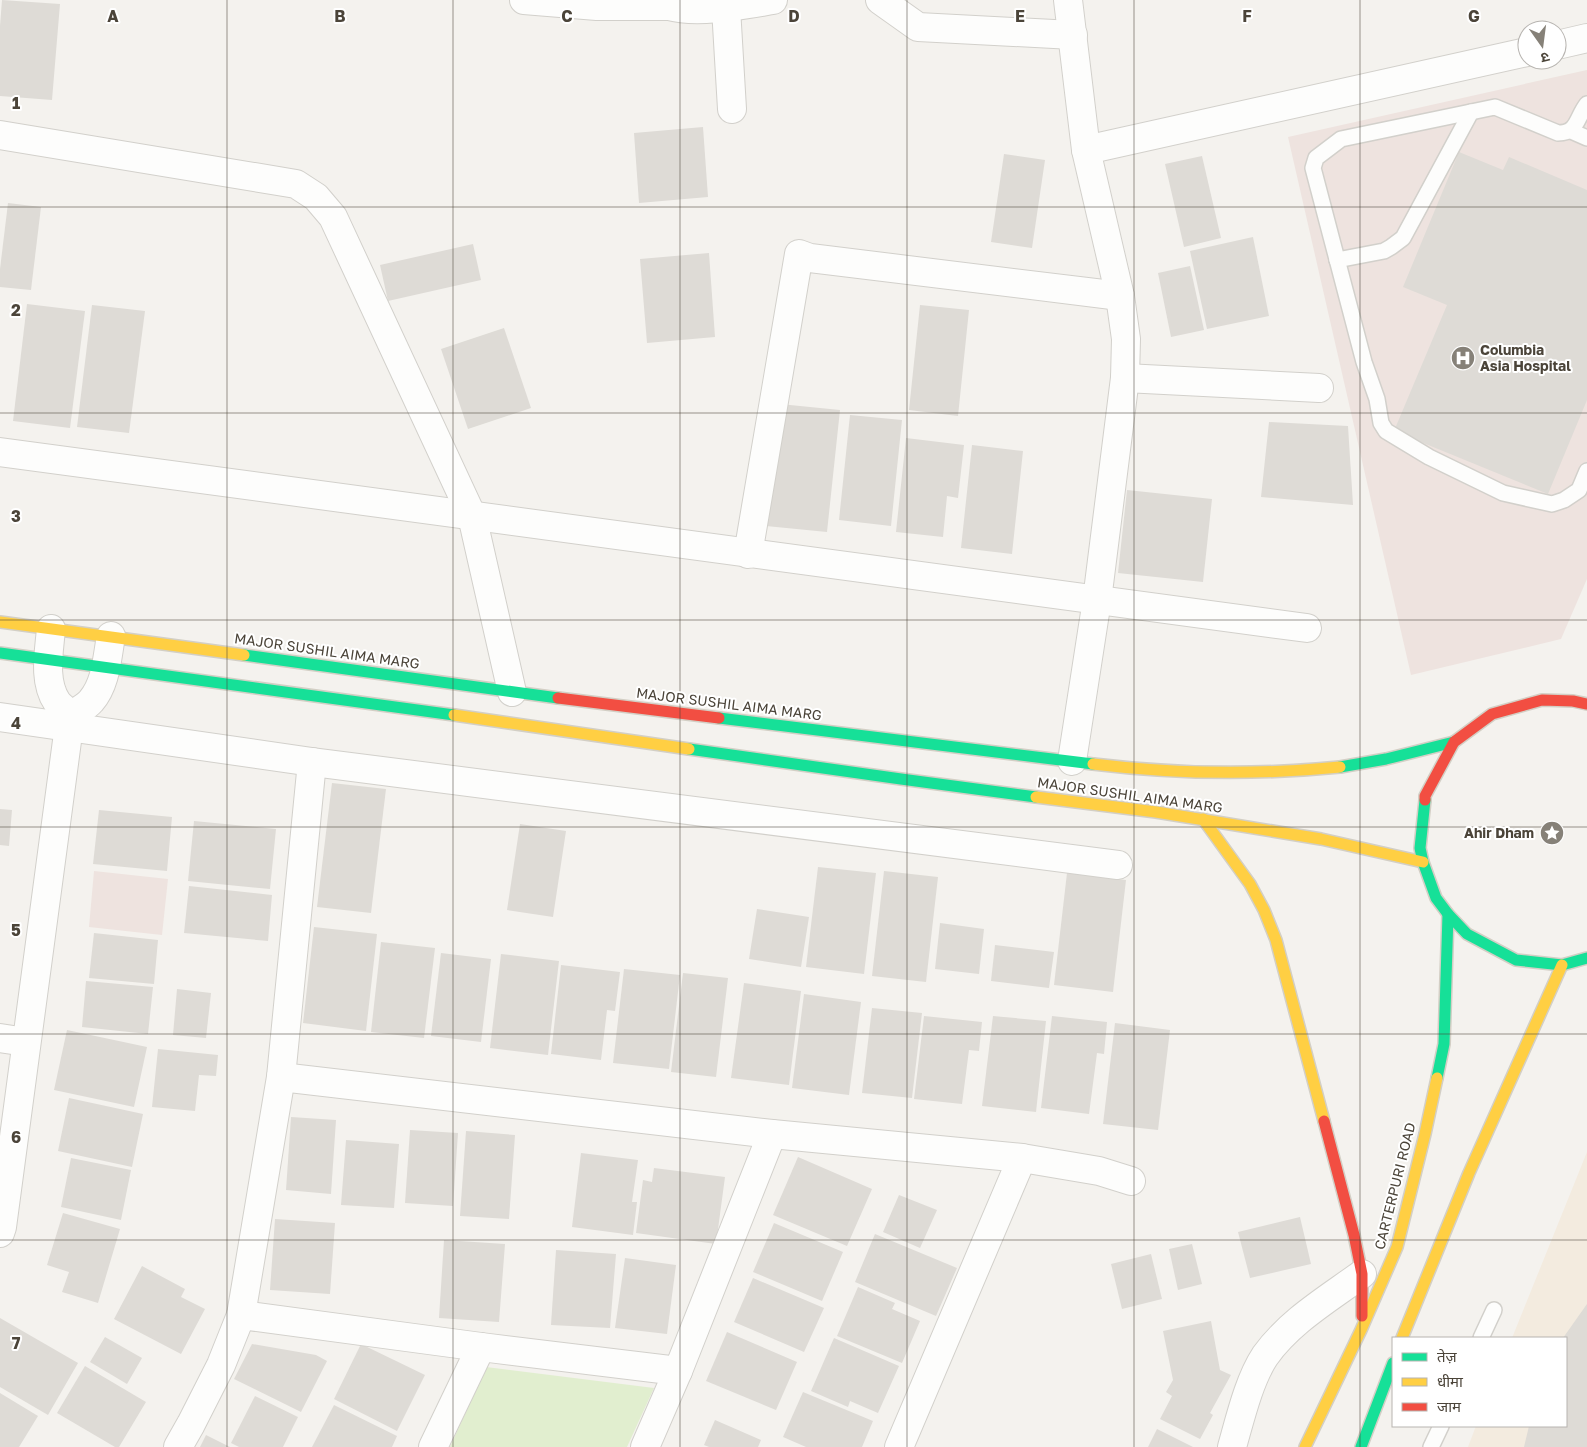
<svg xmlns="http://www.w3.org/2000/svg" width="1587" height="1447" font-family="'Golos Text','Noto Sans Devanagari',sans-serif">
<rect width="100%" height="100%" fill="#f4f2ee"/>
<path fill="#f3ebdf" d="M1587,1152V1447H1468L1476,1426H1566V1338H1512Z"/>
<g fill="#eee3df">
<path d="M1587,70V579L1561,639L1411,675L1288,137Z"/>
<path d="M94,871L168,879L162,935L89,927Z"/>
</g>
<path fill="#e1eecf" d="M486,1367L654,1388L627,1447H450Z"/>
<g fill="#dedbd6">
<path d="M2,0L60,4L52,100L0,96V26Z"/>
<path d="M703,127L708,197L639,203L634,133Z"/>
<path d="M1459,152L1503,170L1509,157L1587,190V400L1548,494L1394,431L1447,305L1403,287Z"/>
<path d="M1004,154L1045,160L1032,248L991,242Z"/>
<path d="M1202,156L1221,238L1184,247L1165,164Z"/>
<path d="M8,203L41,207L31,290L0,287V269Z"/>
<path d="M1253,237L1269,316L1207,329L1190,251Z"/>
<path d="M473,244L481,280L388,301L380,265Z"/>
<path d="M709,253L715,337L647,343L640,259Z"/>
<path d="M1190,266L1204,330L1171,337L1158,273Z"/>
<path d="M27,304L85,311L70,428L13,421Z"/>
<path d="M92,305L145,311L129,433L77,427Z"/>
<path d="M920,305L969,310L958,416L909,410Z"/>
<path d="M504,328L531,408L468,429L441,349Z"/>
<path d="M780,404L840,410L827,532L766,526Z"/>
<path d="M850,415L902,420L891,526L839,520Z"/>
<path d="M1269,422L1348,426L1353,505L1261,497Z"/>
<path d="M906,438L964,445L958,498L947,496L943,537L896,532Z"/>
<path d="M972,445L1023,451L1012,554L961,548Z"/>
<path d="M1127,490L1212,499L1203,582L1118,573Z"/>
<path d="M332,783L386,789L371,913L317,907Z"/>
<path d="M0,809L12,810L9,846L0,845Z"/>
<path d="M99,810L172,817L167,871L93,864Z"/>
<path d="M194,821L276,829L270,889L188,881Z"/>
<path d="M520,824L566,831L553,917L507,910Z"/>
<path d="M818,867L876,873L864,974L806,967Z"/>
<path d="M884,871L938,877L926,982L872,976Z"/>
<path d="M1067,873L1126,880L1113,992L1054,985Z"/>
<path d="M189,886L272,895L268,941L184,933Z"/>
<path d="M757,909L809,917L801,967L749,959Z"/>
<path d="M940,923L984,929L979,974L935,969Z"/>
<path d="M314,927L377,934L366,1031L303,1023Z"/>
<path d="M94,933L158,940L154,984L89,978Z"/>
<path d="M381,942L435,948L424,1038L371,1032Z"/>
<path d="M995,945L1054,952L1049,988L991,981Z"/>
<path d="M441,953L491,959L481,1042L431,1036Z"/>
<path d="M501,954L559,961L548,1055L490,1048Z"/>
<path d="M561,965L620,972L615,1011L607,1010L601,1060L551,1054Z"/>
<path d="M624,969L680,975L669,1069L613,1063Z"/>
<path d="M683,973L728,978L716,1077L671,1072Z"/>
<path d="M86,981L153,987L148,1034L82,1027Z"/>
<path d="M744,983L801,991L789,1085L731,1078Z"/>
<path d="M177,989L211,993L206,1038L173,1035Z"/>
<path d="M804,994L861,1002L849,1095L792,1088Z"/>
<path d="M872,1008L922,1013L912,1098L862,1093Z"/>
<path d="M924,1016L982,1022L979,1051L969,1050L962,1104L914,1099Z"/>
<path d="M993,1016L1046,1021L1036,1112L982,1106Z"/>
<path d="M1052,1016L1107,1022L1104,1054L1097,1053L1089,1114L1041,1108Z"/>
<path d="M1115,1023L1170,1030L1158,1130L1103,1124Z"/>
<path d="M67,1030L147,1047L134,1107L54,1090Z"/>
<path d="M158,1049L218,1055L216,1076L199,1075L195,1111L152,1107Z"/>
<path d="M69,1098L143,1114L132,1167L58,1151Z"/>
<path d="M291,1117L336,1120L331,1194L286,1190Z"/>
<path d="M410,1130L458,1133L453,1206L405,1203Z"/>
<path d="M466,1131L515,1135L509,1219L460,1216Z"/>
<path d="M346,1140L399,1144L394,1208L341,1205Z"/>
<path d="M581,1153L638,1160L632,1202H637L633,1235L572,1227Z"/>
<path d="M798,1157L872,1189L847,1246L773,1215Z"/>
<path d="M71,1158L131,1170L121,1220L61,1207Z"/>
<path d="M654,1168L725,1177L716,1244L636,1233L643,1180L652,1182Z"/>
<path d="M899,1195L937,1210L920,1248L883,1232Z"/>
<path d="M63,1213L120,1229L98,1303L62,1292L69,1272L47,1265Z"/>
<path d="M1300,1217L1311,1264L1250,1278L1238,1232Z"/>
<path d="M275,1219L335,1223L330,1294L270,1290Z"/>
<path d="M774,1223L843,1252L822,1301L753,1272Z"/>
<path d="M875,1234L957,1268L936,1316L855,1282Z"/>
<path d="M444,1240L505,1244L499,1322L439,1318Z"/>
<path d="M1192,1244L1202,1284L1178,1290L1169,1249Z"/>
<path d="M556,1250L616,1254L610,1328L551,1325Z"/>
<path d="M1151,1254L1162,1299L1122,1309L1111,1264Z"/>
<path d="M625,1258L676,1265L667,1334L615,1328Z"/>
<path d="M142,1266L185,1289L181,1297L205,1309L181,1354L114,1319Z"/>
<path d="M753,1278L824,1308L804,1352L734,1322Z"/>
<path d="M858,1287L895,1303L892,1309L920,1321L902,1363L837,1336Z"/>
<path d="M1587,1304V1447H1524L1529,1426H1566V1338H1563Z"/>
<path d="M0,1318L78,1363L48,1415L0,1387Z"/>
<path d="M1211,1321L1220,1370L1231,1375L1210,1413L1213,1415L1200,1439L1160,1419L1172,1396L1166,1392L1173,1380L1163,1331Z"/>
<path d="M727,1332L797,1362L776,1410L706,1381Z"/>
<path d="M105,1337L142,1358L127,1384L90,1362Z"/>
<path d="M834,1338L899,1366L878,1413L850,1401L848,1407L811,1391Z"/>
<path d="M252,1344L316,1355L327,1361L301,1412L234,1379Z"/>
<path d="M361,1344L425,1375L397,1431L334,1399Z"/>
<path d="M85,1366L146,1402L119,1447H115L57,1413Z"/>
<path d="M803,1392L873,1421L862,1447H806L783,1437Z"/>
<path d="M0,1393L38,1416L19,1447H0Z"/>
<path d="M255,1396L298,1417L283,1447H239L231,1443Z"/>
<path d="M334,1405L397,1436L392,1447H312Z"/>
<path d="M715,1420L761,1440L758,1447H709L704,1445Z"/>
<path d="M1157,1429L1193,1447H1148Z"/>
<path d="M206,1435L230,1447H200Z"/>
</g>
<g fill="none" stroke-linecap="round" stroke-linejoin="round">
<g stroke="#d2d0cb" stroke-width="18">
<g id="lane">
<path d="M1587,104C1576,118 1578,133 1558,133L1495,107L1341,139L1316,158L1313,168L1364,362L1377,399L1381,423L1386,431L1429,457L1503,493L1552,504L1564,500L1579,490L1587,471"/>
<path d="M1571,131L1587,138"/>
<path d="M1337,260L1384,251L1391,247L1403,238L1471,112"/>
<path d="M1481,1338L1494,1310"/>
<path d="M1431,1447L1441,1426"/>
</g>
</g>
<g stroke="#d2d0cb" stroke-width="30">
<g id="street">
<path d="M524,0L597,6H669"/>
<path d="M665,0L669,6C698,14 743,5 773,0"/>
<path d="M880,0L918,27L1073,35"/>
<path d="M1068,0L1086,150L1120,296L1126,339L1125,378L1097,600L1072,761"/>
<path d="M726,8L732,109"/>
<path d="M1557,45L1587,38"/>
<path d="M0,135L296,184L316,197L333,217L472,516L512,692"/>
<path d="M1086,150L1527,52"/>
<path d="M1125,378L1319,388"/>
<path d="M0,452L1307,628"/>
<path d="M748,554L799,254L810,258L1120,296"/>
<path d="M51,629C49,652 43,681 57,702C61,707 67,711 71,716"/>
<path d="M0,717L312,762L1118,865"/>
<path d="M0,1038L26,1042"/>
<path d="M281,1077L772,1134L1022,1158L1099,1171L1131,1181"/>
<path d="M0,1233L2,1227L69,726L71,716C77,711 86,707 91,701C106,684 107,658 111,636"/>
<path d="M241,1315L481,1347L678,1371"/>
<path d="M178,1447L191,1424L221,1365L241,1315L281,1077L312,762"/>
<path d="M433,1447L481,1347"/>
<path d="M645,1447L678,1371L772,1134"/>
<path d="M899,1447L1022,1158"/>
<path d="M1232,1447C1240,1419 1249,1380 1265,1356C1290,1321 1328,1299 1362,1274"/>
</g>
</g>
<g stroke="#d3cfc5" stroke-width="14">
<g id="fast">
<path d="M0,653L454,715"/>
<path d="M244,655L558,698"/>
<path d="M719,718L1093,764"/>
<path d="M689,749L901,779L1036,797"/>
<path d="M1340,767L1386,759L1454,742"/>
<path d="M1425,800L1420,848L1423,862L1436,898L1448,914L1467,934L1516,960L1562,965L1587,958"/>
<path d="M1437,1078L1444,1044L1448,914"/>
<path d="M1361,1447L1393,1363"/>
</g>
</g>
<g stroke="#d3cfc5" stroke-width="14">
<g id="slow">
<path d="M0,622L244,655"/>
<path d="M454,715L689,749"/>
<path d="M1093,764C1175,774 1258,775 1340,767"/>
<path d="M1036,797L1156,812L1321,839L1423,862"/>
<path d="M1203,819L1250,884L1264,910L1276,940L1324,1121"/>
<path d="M1402,1338L1469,1173L1562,965"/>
<path d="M1305,1447L1361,1330L1397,1247L1425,1134L1437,1078"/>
</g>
</g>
<g stroke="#d3cfc5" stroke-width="14">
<g id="jam">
<path d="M558,698L719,718"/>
<path d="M1425,800V796L1454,742L1492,714L1542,700L1573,701L1587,704"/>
<path d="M1324,1121L1354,1235L1362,1274V1316"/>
</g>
</g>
<use href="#lane" stroke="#fdfdfc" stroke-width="15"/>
<use href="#street" stroke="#fdfdfc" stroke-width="28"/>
<use href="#fast" stroke="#16e098" stroke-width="11"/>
<use href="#slow" stroke="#ffcf43" stroke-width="11"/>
<use href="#jam" stroke="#f24e42" stroke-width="11"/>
</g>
<path fill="none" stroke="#4b4439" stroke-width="1" stroke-opacity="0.55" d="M227,0V1447M453,0V1447M680,0V1447M907,0V1447M1134,0V1447M1360,0V1447M0,207H1587M0,413H1587M0,620H1587M0,827H1587M0,1034H1587M0,1240H1587"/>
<defs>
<g id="hospital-disc" transform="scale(1.25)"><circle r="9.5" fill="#868178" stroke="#fff"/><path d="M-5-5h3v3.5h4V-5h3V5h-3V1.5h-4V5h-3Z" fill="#fff"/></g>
<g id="sight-disc" transform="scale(1.25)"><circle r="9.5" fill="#868178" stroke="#fff"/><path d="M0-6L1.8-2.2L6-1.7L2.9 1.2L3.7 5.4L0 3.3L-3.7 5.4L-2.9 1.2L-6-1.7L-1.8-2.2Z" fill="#fff"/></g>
</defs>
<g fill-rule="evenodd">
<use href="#hospital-disc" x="1463" y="358"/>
<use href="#sight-disc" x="1552" y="833"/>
</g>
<g text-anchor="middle" stroke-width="4" stroke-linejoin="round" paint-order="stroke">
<g font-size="14" font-weight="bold" fill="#4b4439" stroke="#fff" text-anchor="start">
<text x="1480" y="355">Columbia<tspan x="1480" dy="16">Asia Hospital</tspan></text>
<text x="1534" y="838" text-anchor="end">Ahir Dham</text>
</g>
<g font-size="14" fill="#4b4439" stroke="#fff">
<text transform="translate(327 651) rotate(8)" y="5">MAJOR SUSHIL AIMA MARG</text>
<text transform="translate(729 704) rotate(7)" y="5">MAJOR SUSHIL AIMA MARG</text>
<text transform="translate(1130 795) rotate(8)" y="5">MAJOR SUSHIL AIMA MARG</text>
<text transform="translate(1395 1186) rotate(-76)" y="5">CARTERPURI ROAD</text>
</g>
</g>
<g font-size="16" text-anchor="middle" font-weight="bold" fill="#4b4439" stroke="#fff" stroke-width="4" stroke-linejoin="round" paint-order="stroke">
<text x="113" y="22">A</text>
<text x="340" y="22">B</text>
<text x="567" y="22">C</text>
<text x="794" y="22">D</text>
<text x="1020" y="22">E</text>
<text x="1247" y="22">F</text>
<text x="1474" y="22">G</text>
<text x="16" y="109">1</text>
<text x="16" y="316">2</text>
<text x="16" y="522">3</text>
<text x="16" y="729">4</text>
<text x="16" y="936">5</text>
<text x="16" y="1143">6</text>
<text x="16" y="1349">7</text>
</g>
<rect x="1392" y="1337" width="175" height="90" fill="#ffffff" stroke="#b7b4b0"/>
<rect x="1402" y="1353" width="25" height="8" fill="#16e098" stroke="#b7b4b0"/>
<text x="1437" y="1362" font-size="15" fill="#4b4439">तेज़</text>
<rect x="1402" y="1378" width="25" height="8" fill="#ffcf43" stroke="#b7b4b0"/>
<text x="1437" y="1387" font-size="15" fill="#4b4439">धीमा</text>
<rect x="1402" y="1403" width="25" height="8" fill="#f24e42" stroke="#b7b4b0"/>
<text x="1437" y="1412" font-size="15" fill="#4b4439">जाम</text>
<g transform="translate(1542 45) rotate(166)"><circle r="24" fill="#ffffff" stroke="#b7b4b0"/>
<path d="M0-4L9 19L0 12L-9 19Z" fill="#868178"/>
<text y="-8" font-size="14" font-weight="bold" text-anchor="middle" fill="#4b4439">उ</text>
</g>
</svg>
